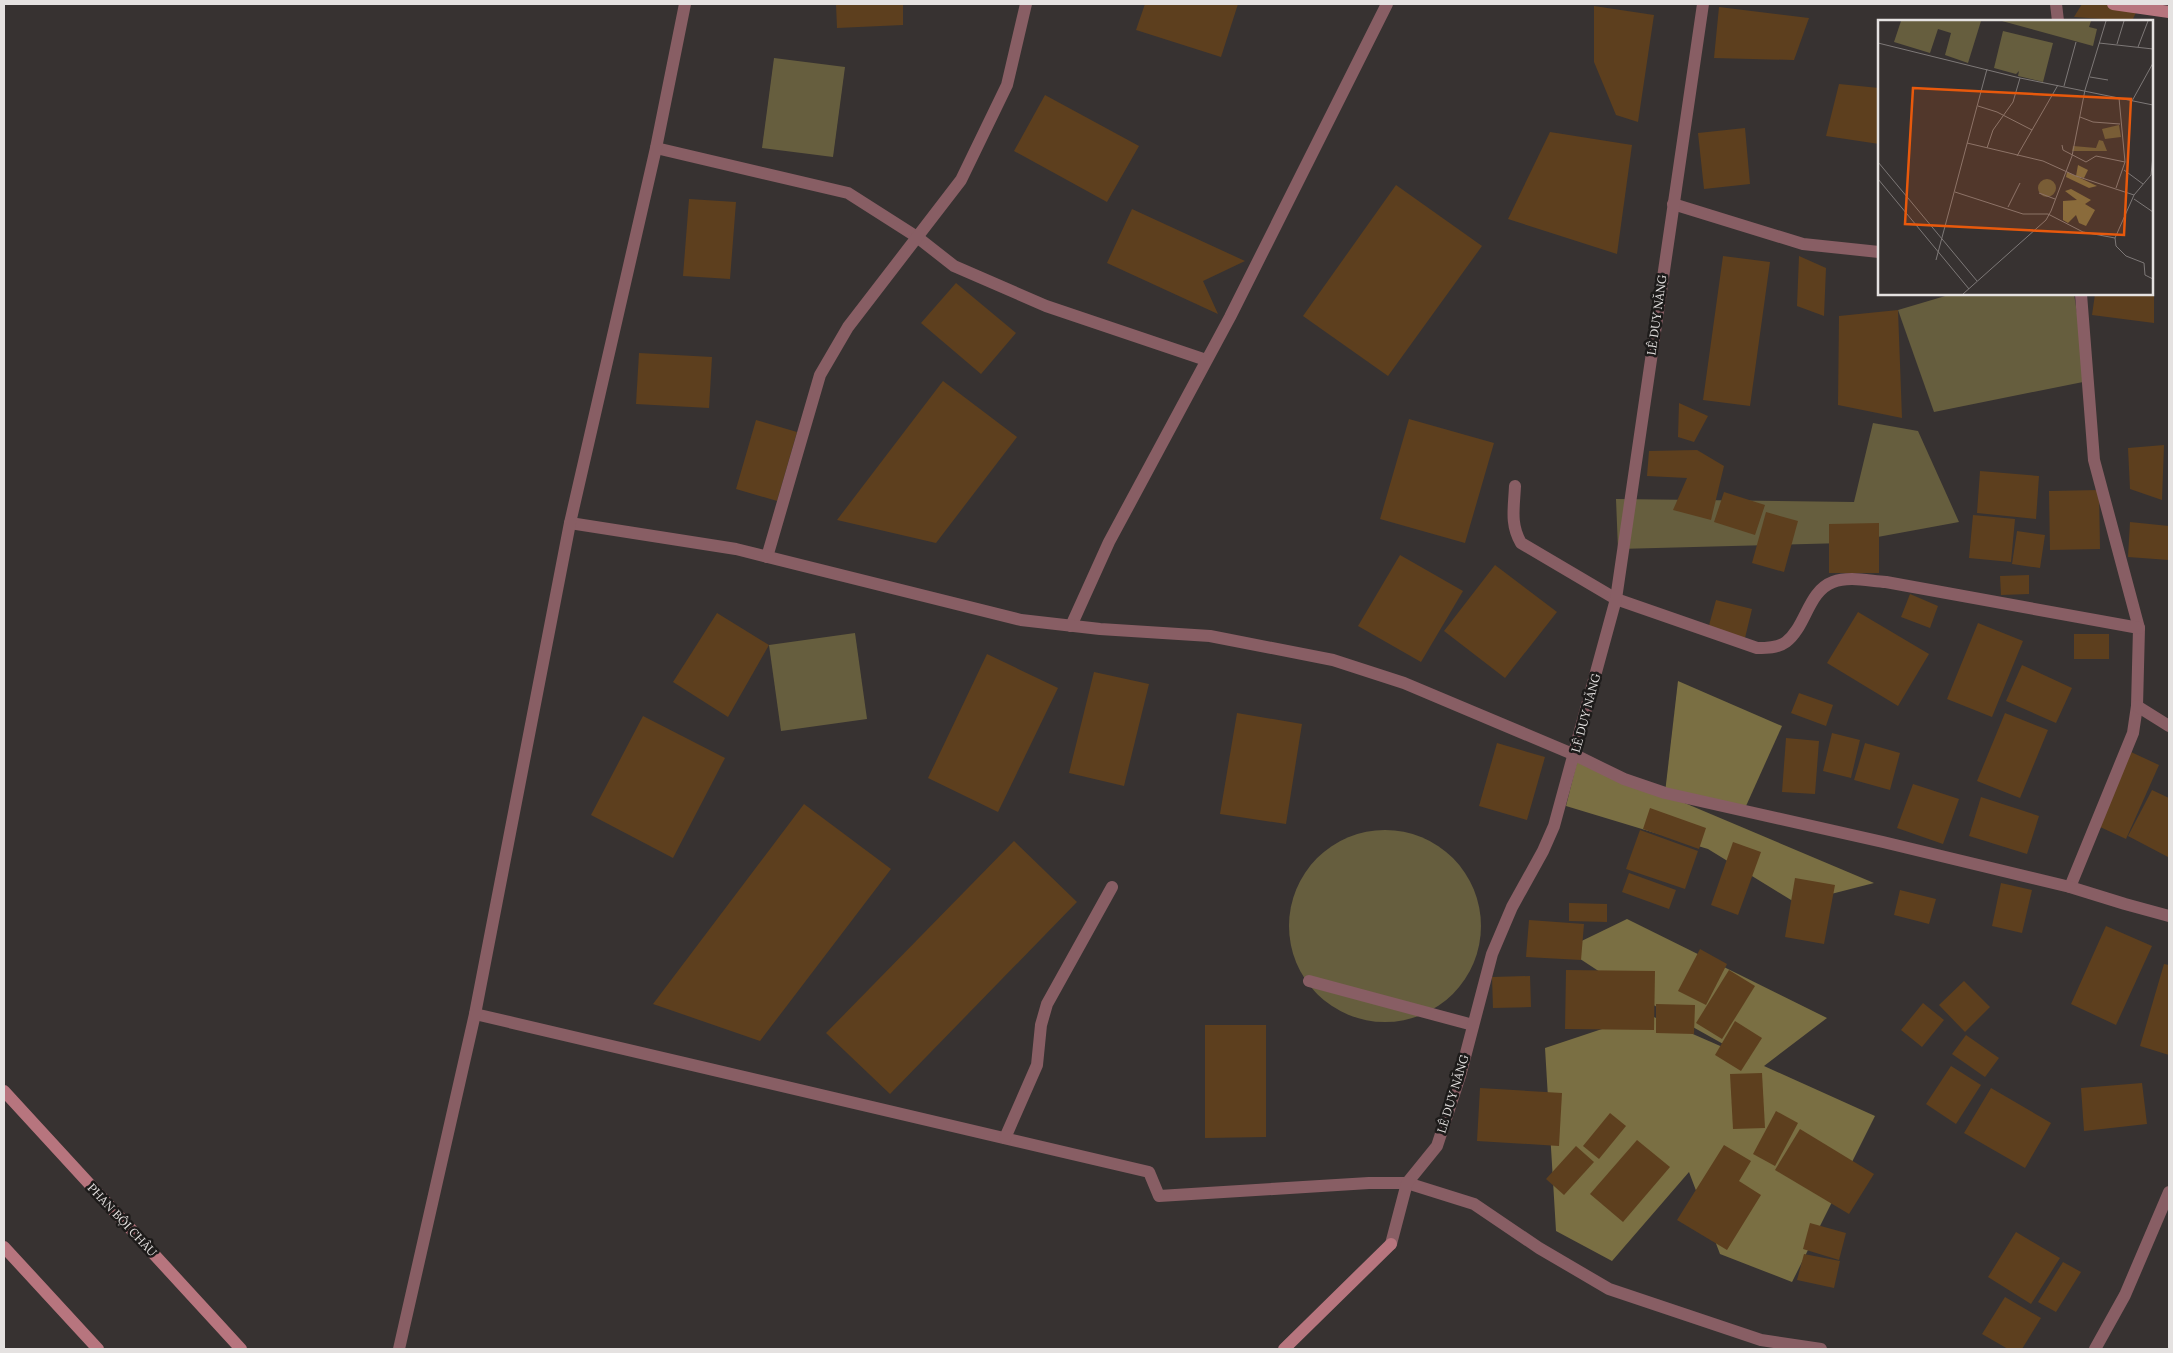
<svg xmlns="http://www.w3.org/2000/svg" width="2173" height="1353" font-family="Lora,serif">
<rect width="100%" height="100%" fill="#373231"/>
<g fill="#665e3e">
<path d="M774,58L845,67L833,157L762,148Z"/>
<path d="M1952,294H2074L2088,381L1934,412L1898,310Z"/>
<path d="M1873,423L1918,431L1959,522L1845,543L1618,549L1616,499L1854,502Z"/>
<path d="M855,633L867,719L781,731L769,645Z"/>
<circle cx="1385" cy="926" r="96"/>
</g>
<g fill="#7a6f43">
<path d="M1678,681L1782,726L1746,806L1665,793Z"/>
<path d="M1578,758L1874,883L1796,903L1708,849L1566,806Z"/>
<path d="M1627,919L1827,1018L1764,1066L1875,1116L1792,1282L1720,1254L1689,1172L1612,1261L1556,1231L1545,1048L1647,1014L1750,1059L1632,993L1565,949Z"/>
</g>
<g fill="#5d3f1e">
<path d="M836,4H903V25L837,28Z"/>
<path d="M1145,4H1238L1221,57L1136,30Z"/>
<path d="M2082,4H2140L2132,21L2074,17Z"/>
<path d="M1594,6L1654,15L1638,122L1616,115L1594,62Z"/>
<path d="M1719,7L1809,18L1794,60L1714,58Z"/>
<path d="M1839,84L1879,88V144L1826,136Z"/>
<path d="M1045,95L1139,146L1107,202L1014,151Z"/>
<path d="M1745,128L1750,184L1704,189L1698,133Z"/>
<path d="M1550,132L1632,145L1617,254L1508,219Z"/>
<path d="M1396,185L1482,246L1388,376L1303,316Z"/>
<path d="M689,199L736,202L730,279L683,276Z"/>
<path d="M1132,209L1245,261L1203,281L1218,314L1107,263Z"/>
<path d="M1723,256L1770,262L1750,406L1703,400Z"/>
<path d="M1799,256L1826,268L1824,316L1797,306Z"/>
<path d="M2152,278H2154V323L2092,315L2095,294H2152Z"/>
<path d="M956,283L1016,333L981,374L921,323Z"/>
<path d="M1898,310L1902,418L1838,405L1839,316Z"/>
<path d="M639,353L712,357L709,408L636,404Z"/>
<path d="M943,381L1017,437L936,543L837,520Z"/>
<path d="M1679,403L1708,416L1694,442L1678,437Z"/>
<path d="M1409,419L1494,443L1465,543L1380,519Z"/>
<path d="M756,420L797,432L777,501L736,489Z"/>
<path d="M2164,445L2162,500L2130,489L2128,448Z"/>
<path d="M1697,450L1724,466L1711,520L1673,510L1687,478L1647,476L1649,451Z"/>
<path d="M1980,471L2039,476L2036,519L1977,513Z"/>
<path d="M2099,490L2100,549L2050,550L2049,491Z"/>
<path d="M1724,492L1765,505L1755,535L1714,522Z"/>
<path d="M1766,512L1798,521L1784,572L1752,563Z"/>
<path d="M1973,515L2015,519L2011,562L1969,558Z"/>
<path d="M2130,522L2169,526V560L2128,557Z"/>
<path d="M1879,523V573H1829V524Z"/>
<path d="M2017,531L2045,535L2040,568L2012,564Z"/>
<path d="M1400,555L1463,591L1421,662L1358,626Z"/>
<path d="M1495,565L1557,612L1505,678L1444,631Z"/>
<path d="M2029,575V594L2001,595L2000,576Z"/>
<path d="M1910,594L1938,606L1930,628L1901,617Z"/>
<path d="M1716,600L1752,609L1745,638L1708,629Z"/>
<path d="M1858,612L1929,654L1898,706L1827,663Z"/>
<path d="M717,613L769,645L728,717L673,682Z"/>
<path d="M1978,623L2023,641L1992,717L1947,699Z"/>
<rect x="2074" y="634" width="35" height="25"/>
<path d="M987,654L1058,688L998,812L928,778Z"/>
<path d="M2022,665L2072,688L2056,723L2006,701Z"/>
<path d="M1094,672L1149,684L1124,786L1069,773Z"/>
<path d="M1799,693L1833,705L1826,726L1791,713Z"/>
<path d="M1237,713L1302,724L1286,824L1220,814Z"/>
<path d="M2005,713L2048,730L2020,798L1977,781Z"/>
<path d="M643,716L725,758L673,858L591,815Z"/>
<path d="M1832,733L1860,740L1851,778L1823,771Z"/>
<path d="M1786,738L1819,741L1815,794L1782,792Z"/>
<path d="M1497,743L1545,757L1527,820L1479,806Z"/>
<path d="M1865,743L1900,753L1890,790L1854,780Z"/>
<path d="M2131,752L2159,765L2126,839L2098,826Z"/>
<path d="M1913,784L1959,799L1943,844L1897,828Z"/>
<path d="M2152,790L2169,798L2168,857L2128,836Z"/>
<path d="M1981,797L2039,816L2027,854L1969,836Z"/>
<path d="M804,804L891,869L760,1041L653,1004Z"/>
<path d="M1650,808L1706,828L1699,849L1643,829Z"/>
<path d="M1640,830L1698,851L1685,889L1626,869Z"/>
<path d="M1014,841L1077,902L890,1094L826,1033Z"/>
<path d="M1733,842L1761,852L1738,915L1711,905Z"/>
<path d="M1629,873L1676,890L1669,909L1622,892Z"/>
<path d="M1795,878L1835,885L1824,944L1785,937Z"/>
<path d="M2001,883L2032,890L2022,933L1992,926Z"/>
<path d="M1900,890L1936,899L1929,924L1894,915Z"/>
<path d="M1569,903L1607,904V922L1569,921Z"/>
<path d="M1529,920L1584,924L1581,960L1526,957Z"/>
<path d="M2106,926L2152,946L2116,1025L2071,1004Z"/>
<path d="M1700,949L1727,964L1706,1005L1678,991Z"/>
<path d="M2164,964L2169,965V1055L2140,1046Z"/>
<path d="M1566,970L1655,971L1654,1030L1565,1029Z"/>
<path d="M1729,970L1755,986L1722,1039L1696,1023Z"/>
<path d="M1530,976L1531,1007L1493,1008L1492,977Z"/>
<path d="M1964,981L1990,1007L1965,1032L1939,1005Z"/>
<path d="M1923,1003L1944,1020L1922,1047L1901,1030Z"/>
<path d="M1656,1004L1695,1005L1694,1034L1656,1033Z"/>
<path d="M1735,1021L1762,1038L1741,1071L1715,1055Z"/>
<path d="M1205,1025H1266V1137L1205,1138Z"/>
<path d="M1966,1035L1999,1058L1985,1077L1952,1054Z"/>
<path d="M1951,1066L1981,1085L1956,1124L1926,1104Z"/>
<path d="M1762,1073L1765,1128L1733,1129L1730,1074Z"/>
<path d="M2142,1083L2147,1124L2084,1131L2081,1088Z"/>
<path d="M1480,1088L1562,1093L1559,1146L1477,1141Z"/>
<path d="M1991,1088L2051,1123L2025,1168L1964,1133Z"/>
<path d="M1776,1111L1798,1123L1775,1166L1753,1154Z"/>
<path d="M1610,1113L1626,1126L1599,1159L1583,1146Z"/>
<path d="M1800,1129L1874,1174L1849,1214L1775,1170Z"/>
<path d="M1637,1140L1670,1167L1623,1222L1590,1194Z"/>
<path d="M1724,1145L1751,1161L1739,1181L1761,1195L1727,1250L1677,1220Z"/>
<path d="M1576,1146L1594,1162L1564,1195L1546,1179Z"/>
<path d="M1810,1223L1846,1233L1839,1260L1803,1249Z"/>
<path d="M2016,1232L2060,1258L2031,1304L1988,1277Z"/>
<path d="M1804,1254L1840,1261L1834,1288L1797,1280Z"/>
<path d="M2063,1262L2081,1272L2056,1312L2038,1302Z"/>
<path d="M2005,1297L2041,1318L2022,1349H2008L1982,1334Z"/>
</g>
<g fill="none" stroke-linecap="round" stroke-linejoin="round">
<g stroke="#885e64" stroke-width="12">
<path d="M2056,4L2058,21"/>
<path d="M656,148L848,193L917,237L954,266L1046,306L1206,360"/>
<path d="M1673,204L1803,244L1879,252"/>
<path d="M767,557L820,375L848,327L961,180L1007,85L1026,4"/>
<path d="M1071,626L1109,542L1230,317L1387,4"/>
<path d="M2070,887L2133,733L2137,706L2139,628L2094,460L2081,294"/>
</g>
<g stroke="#885e64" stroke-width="12">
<path d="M1515,486C1514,508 1510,524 1521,543L1616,599L1757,648C1766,648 1778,648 1786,642C1806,627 1808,591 1833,582C1849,576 1869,581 1886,582L2139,628"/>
<path d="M570,523L736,549L1021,620L1100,629L1210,636L1333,660L1404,683L1575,755L1624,779L1665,793L1883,842L2070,887L2125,904L2169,916"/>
<path d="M2137,706L2169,726"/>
<path d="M1309,981L1473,1025"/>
<path d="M475,1014L1149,1172L1159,1196L1369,1183H1407L1474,1204L1539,1248L1609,1289L1761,1340L1821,1349"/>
<path d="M1005,1138L1037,1065L1041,1025L1047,1004L1112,887"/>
<path d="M1391,1244L1407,1183L1437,1146L1460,1076L1492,954L1512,907L1543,851L1554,826L1616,599L1703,4"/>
<path d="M399,1349L475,1014L570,523L656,148L685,4"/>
<path d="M2095,1349L2125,1295L2169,1192"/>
</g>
<g stroke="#b7757e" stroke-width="12">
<path d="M2113,4L2169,12"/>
<path d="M4,1091L241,1349"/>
<path d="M4,1247L98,1349"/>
<path d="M1284,1349L1391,1244"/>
</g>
</g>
<g text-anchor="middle" stroke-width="5" stroke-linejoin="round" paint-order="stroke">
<g font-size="12" fill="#e5e2e1" stroke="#1d1b1a">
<text transform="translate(1657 315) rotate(-82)" y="4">LÊ DUY NĂNG</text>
<text transform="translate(1586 713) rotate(-75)" y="4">LÊ DUY NĂNG</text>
<text transform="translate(1453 1094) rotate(-73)" y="4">LÊ DUY NĂNG</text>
<text transform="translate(122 1220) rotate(47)" y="4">PHAN BỘI CHÂU</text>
</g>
</g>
<g transform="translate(1878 20)">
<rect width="275" height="275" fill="#373231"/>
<path d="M23,1H103L90,43L67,35L73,13L60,9L52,33L16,22ZM124,1H213L211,7L219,9L215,26ZM125,11L175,23L165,62L140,56L141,51L138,54L116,48ZM241,105L243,117L227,119L224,109ZM221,120L225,121L229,131H194L195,126L218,128ZM160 168a9 9 0 1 1 18 0a9 9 0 1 1-18 0Z" fill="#665e3e"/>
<path d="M200,145L210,150L206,158L200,157L219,166L211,168L188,157L189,152L198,156ZM193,169L213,180L207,184L217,190L208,206L201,203L198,195L190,203L185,200V181L199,180L187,171Z" fill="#7a6f43"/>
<path fill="none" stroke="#7d7877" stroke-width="1" d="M0,23L142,58L275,85M221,23L275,29M239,24L246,1M260,27L270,1M212,57L230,60M186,66L198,22M254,81L275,43M100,86L119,92L154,110M202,97L215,102L242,104M89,123L165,141L198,156L256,175M184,125L185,130L208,142L218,136L247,142M109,128L115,110L135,82L142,58M139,136L180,65M0,142L99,261M246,150L265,164M0,159L91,269M238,168L247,142L241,78M77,172L145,194H170L205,212L237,218L238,226L248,236L266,243L267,255L275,259M161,173L177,179M256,179L275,192M130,187L142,163M237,218L256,175L273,155L275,136M58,240L109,49M85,274L168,200L173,191L194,136L207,70L228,1"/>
<path fill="#e8590c" fill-opacity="0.15" stroke="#e8590c" stroke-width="2.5" d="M35,68L253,79L246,215L27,204Z"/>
<rect width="275" height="275" fill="none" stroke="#e5e2e1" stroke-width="2.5"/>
</g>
<rect width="2173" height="1353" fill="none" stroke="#e5e2e1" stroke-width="10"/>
</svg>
